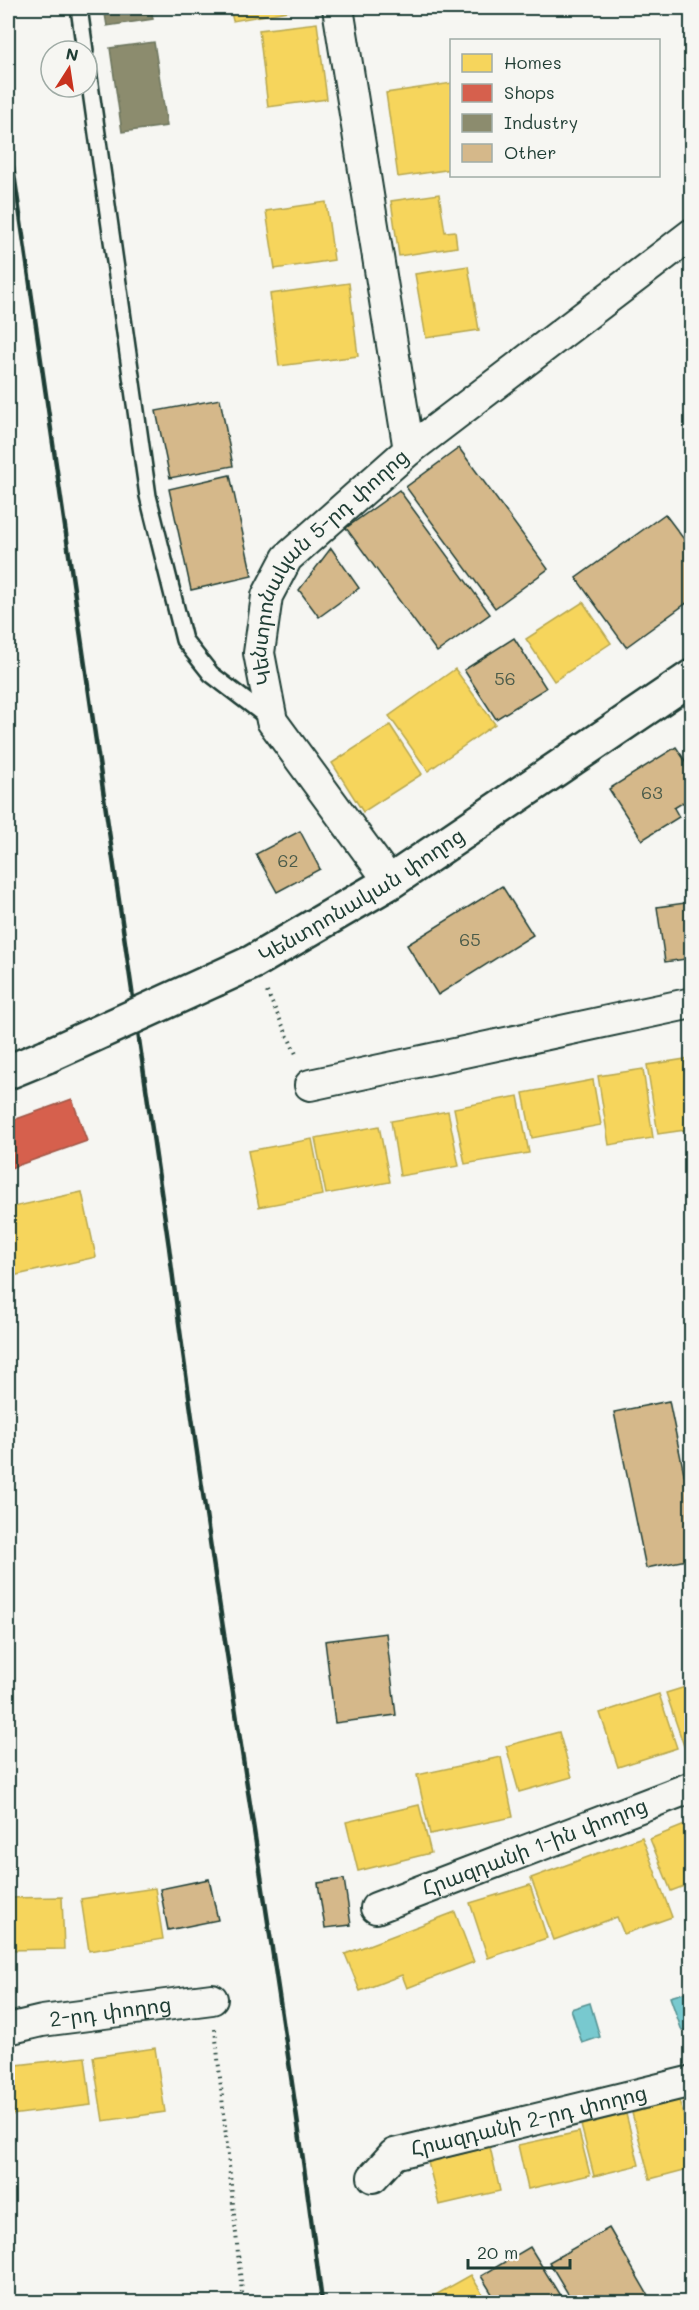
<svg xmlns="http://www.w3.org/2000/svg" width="699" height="2310" font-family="Mali,'Noto Sans Armenian',sans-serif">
<rect width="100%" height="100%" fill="#f6f6f2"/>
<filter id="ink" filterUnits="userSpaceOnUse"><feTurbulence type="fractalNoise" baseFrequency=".0167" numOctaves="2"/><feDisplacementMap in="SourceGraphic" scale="12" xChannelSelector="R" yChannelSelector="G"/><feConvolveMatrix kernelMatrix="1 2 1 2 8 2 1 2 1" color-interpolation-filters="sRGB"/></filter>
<g filter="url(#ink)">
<g fill="#78c9cf" stroke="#549191" stroke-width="1.5">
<path d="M690,1991L691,2028L682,2031L670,1997Z"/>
<path d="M590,2003L600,2037L582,2043L571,2009Z"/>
</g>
<g fill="#f6d55c" stroke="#b6a750" stroke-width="1.5">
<path d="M230,8H304L233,21Z"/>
<path d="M317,23L327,99L268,107L259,30Z"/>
<path d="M452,83V169L398,177L386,93Z"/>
<path d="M439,194L445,232L455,231L457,247L399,256L391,201Z"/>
<path d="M326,202L334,260L275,269L266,211Z"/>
<path d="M468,266L479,330L426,338L415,274Z"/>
<path d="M349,283L358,356L279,366L270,294Z"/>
<path d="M583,602L611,643L554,681L526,639Z"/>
<path d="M455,669L495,724L428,771L389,716Z"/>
<path d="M390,725L422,774L363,812L332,763Z"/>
<path d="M692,1058V1129L658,1134L647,1065Z"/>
<path d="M643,1069L653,1138L609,1145L598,1076Z"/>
<path d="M593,1080L601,1125L532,1138L523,1093Z"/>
<path d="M518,1096L529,1153L465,1164L454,1108Z"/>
<path d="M448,1111L459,1166L400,1176L391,1121Z"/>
<path d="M379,1126L390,1182L326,1194L315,1138Z"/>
<path d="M312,1139L323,1195L259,1207L248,1151Z"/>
<path d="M82,1192L96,1257L8,1277V1208Z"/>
<path d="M692,1685V1744L684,1746L666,1693Z"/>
<path d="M659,1694L677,1748L618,1767L600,1713Z"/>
<path d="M559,1732L572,1777L519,1792L506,1746Z"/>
<path d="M501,1757L513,1817L430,1834L417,1775Z"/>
<path d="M419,1805L431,1853L358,1871L346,1822Z"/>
<path d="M692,1822V1883L671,1891L650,1839Z"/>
<path d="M642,1837L672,1917L624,1934L617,1917L554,1940L531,1878Z"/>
<path d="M530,1885L547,1938L488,1958L470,1903Z"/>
<path d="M155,1888L163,1939L89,1951L81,1899Z"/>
<path d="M62,1897L64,1949L8,1950V1898Z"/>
<path d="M455,1912L474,1962L407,1988L402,1975L360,1991L345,1954Z"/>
<path d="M155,2048L165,2112L103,2121L93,2057Z"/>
<path d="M85,2057L91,2105L11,2115L8,2066Z"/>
<path d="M692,2098V2131L683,2100Z"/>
<path d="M679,2100L692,2145V2168L650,2179L632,2113Z"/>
<path d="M626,2114L639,2165L594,2176L581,2125Z"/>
<path d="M579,2132L590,2175L528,2189L518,2145Z"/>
<path d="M490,2147L500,2191L439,2205L428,2162Z"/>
<path d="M471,2275L487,2302H423Z"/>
</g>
<path fill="#d6604d" stroke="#9f5646" stroke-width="1.5" d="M72,1099L87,1141L8,1169V1122Z"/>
<g fill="#8c8c6e" stroke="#6b745d" stroke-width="1.5">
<path d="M104,8H151L153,19L107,26Z"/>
<path d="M154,42L167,126L122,132L110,48Z"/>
</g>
<g fill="#d5b88a" stroke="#1f3d34" stroke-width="1.5">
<path d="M220,399L233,466L170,478L156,411Z"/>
<path d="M459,448L548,569L495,608L406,487Z"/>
<path d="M230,475L252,576L191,590L169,489Z"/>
<path d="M399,490L490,614L437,652L346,528Z"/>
<path d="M665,514L692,550V599L626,647L576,578Z"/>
<path d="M331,548L359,588L319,617L299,590Z"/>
<path d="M514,638L546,688L496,719L464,670Z"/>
<path d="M676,747L692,771V797L674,808L679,817L642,840L609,789Z"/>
<path d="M300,831L320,869L277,892L256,854Z"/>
<path d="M502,886L533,935L438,995L407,945Z"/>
<path d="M692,902V958L665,962L657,907Z"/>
<path d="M669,1401L692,1512V1559L646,1568L614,1412Z"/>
<path d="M386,1633L396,1715L335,1723L325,1641Z"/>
<path d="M209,1879L218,1920L168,1930L160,1889Z"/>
<path d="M344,1879L351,1925L325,1928L318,1883Z"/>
<path d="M609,2228L652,2302H573L549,2262Z"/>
<path d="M530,2247L564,2302H497L481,2276Z"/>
</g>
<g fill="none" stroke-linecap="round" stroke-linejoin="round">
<g stroke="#1f3d34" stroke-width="20">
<g id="lane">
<path d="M79,8L85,51"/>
<path d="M87,63L148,496L184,640L211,674L271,720"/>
</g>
</g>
<g stroke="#1f3d34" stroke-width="34">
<g id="street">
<path d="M338,8L409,450"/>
<path id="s1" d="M390,882L272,721L259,653L267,596L287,558L409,450L692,234"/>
<path d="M310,1085L692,1003"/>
<path id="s2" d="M376,1908L692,1787"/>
<path id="s3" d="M8,2029L42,2021L212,1999"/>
<path id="s4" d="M373,2177L394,2154L692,2081"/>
</g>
</g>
<g stroke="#1f3d34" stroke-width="38">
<g id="secondary">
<path id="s5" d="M216,979L253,962L390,882L692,677"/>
<path d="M8,1072L47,1056"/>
</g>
</g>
<g stroke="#1f3d34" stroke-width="4" stroke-dasharray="1.5 4.5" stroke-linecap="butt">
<path d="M267,992L297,1056"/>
<path d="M215,2029L243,2302"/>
</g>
<use href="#lane" stroke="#f6f6f2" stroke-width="15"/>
<use href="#street" stroke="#f6f6f2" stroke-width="30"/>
<use href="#secondary" stroke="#f6f6f2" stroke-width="33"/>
<path stroke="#1f3d34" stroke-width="4.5" d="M8,132L169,1247C214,1600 277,1950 322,2302"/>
<g stroke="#1f3d34" stroke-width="38" stroke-linecap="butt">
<path id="secondary-bridge" d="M47,1056L216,979"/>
</g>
<use href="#secondary-bridge" stroke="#f6f6f2" stroke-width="33"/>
</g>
</g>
<g text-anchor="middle" stroke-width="6" stroke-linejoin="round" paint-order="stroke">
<g font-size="18" fill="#4c5c4a">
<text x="505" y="685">56</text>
<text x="652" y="799">63</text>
<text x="288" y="867">62</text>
<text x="470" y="946">65</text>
</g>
<g font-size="21" fill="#1f3d34" stroke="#f6f6f2">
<text dy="7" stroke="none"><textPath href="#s1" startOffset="382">Կենտրոնական 5-րդ փողոց</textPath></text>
<text dy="7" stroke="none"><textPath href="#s5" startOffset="168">Կենտրոնական փողոց</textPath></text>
<text dy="7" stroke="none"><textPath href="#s2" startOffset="170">Հրազդանի 1-ին փողոց</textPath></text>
<text dy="7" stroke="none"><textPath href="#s3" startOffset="104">2-րդ փողոց</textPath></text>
<text dy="7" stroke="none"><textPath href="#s4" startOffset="170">Հրազդանի 2-րդ փողոց</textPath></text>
</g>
</g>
<rect width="699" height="2310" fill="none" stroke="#f6f6f2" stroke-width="30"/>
<rect x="15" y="15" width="669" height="2280" fill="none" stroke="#1f3d34" stroke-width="2" filter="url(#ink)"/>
<rect x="450" y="39" width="210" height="138" fill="#f6f6f2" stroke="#a0aca6" stroke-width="1.5"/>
<rect x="462" y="54" width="30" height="18" fill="#f6d55c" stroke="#a0aca6" stroke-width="1.5"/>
<text x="504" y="69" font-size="18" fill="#1f3d34">Homes</text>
<rect x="462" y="84" width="30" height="18" fill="#d6604d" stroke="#a0aca6" stroke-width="1.5"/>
<text x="504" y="99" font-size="18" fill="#1f3d34">Shops</text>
<rect x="462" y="114" width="30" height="18" fill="#8c8c6e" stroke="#a0aca6" stroke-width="1.5"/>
<text x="504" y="129" font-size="18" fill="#1f3d34">Industry</text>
<rect x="462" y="144" width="30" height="18" fill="#d5b88a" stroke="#a0aca6" stroke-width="1.5"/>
<text x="504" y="159" font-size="18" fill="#1f3d34">Other</text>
<g transform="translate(69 69) rotate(12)"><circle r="28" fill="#f6f6f2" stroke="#a0aca6" stroke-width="1.5"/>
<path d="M0-4.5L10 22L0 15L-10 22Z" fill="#c8321e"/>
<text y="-9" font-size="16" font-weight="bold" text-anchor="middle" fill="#1f3d34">N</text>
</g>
<path d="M468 2259v9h102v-9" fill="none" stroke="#1f3d34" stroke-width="3"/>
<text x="477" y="2259" font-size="18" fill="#1f3d34" stroke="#f6f6f2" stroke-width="4.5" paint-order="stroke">20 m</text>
</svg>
